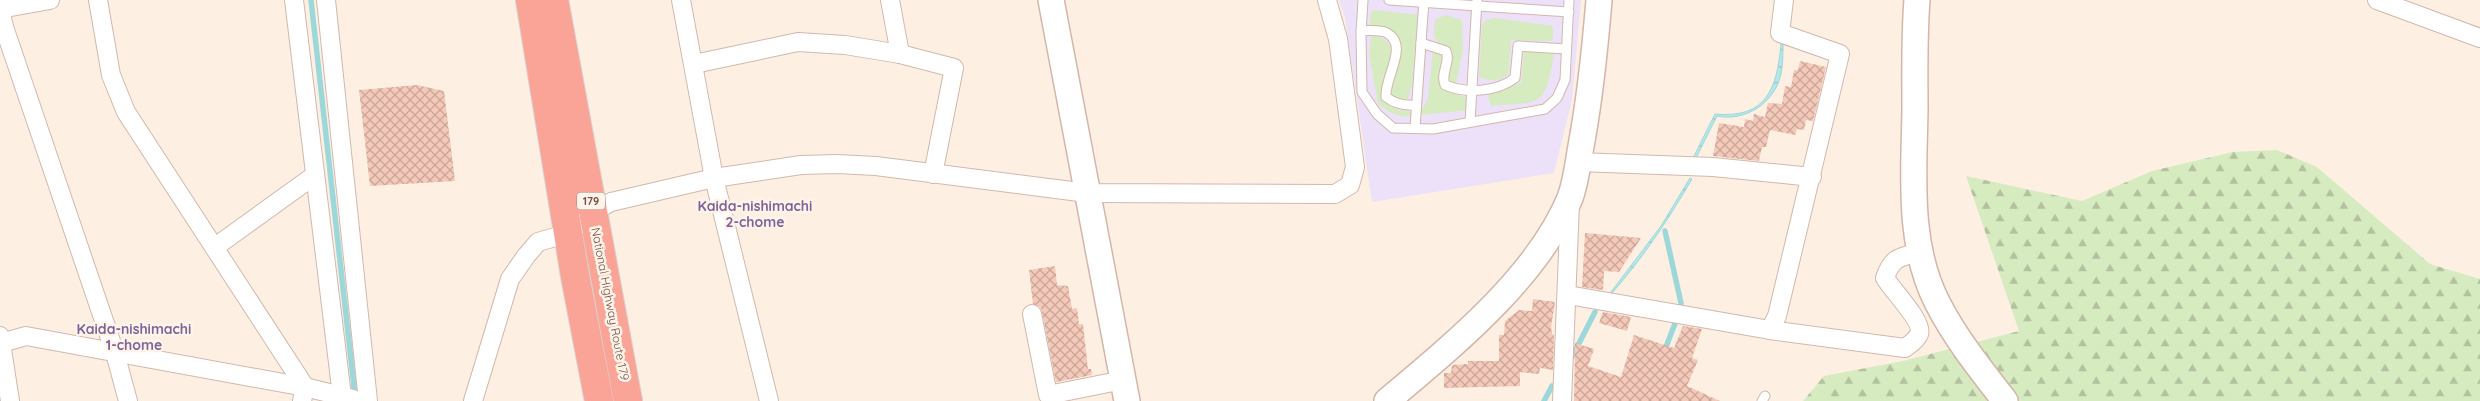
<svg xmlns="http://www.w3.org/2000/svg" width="2480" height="401" font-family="Quicksand,sans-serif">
<defs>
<pattern id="forest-firs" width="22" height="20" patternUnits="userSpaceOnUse" patternTransform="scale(1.25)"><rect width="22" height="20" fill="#d7ebc1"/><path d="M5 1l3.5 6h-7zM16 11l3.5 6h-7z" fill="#b3c19f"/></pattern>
<pattern id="water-ripples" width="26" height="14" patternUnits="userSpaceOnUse" patternTransform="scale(1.25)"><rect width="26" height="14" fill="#b6e7e8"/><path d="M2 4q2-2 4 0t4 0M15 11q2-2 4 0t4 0" fill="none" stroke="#99bebe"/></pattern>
<pattern id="building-cross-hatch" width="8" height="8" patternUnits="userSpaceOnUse" patternTransform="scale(1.25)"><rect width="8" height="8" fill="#f4c9b9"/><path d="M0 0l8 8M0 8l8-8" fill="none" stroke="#caa698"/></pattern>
</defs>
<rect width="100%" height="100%" fill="#fdf0e3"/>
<path fill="#ede0f9" d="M1339,0H1581L1572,100L1554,173L1372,202L1345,18Z"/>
<g fill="#d7ebc1">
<path d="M1374,10L1418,15L1412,84L1407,102L1403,103L1391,95C1387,75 1406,63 1399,40L1382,28L1370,25V13Z"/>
<path d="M1445,15L1462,20L1463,49L1456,84L1445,82L1444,46C1431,41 1434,33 1435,20Z"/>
<path d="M1495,18L1553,26V39L1550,41L1511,40L1509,73C1499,83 1491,81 1479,77L1482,25L1486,20Z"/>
<path d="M1373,36L1381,37L1392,47C1394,66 1380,80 1382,101L1398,110L1409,111L1413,116C1398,118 1389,112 1378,104L1369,54L1371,38Z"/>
<path d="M1433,50L1443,52V71L1451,91L1467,98L1469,110L1419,115V110L1424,107L1428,98Z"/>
<path d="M1524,51L1554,54C1545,108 1542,102 1491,106L1488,96L1491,92L1521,83Z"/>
</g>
<path fill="url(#forest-firs)" d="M2277,150L2317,167L2430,264L2480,279V401H1803L1824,376L1903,361L2019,331L1966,176L2082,201L2152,171L2233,152Z"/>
<g fill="url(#water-ripples)" stroke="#9cd8da">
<path d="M1783,43C1783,53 1783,64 1781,74C1775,103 1745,122 1717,116L1695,160L1693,158L1715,114C1767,119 1777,88 1781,44Z"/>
<path d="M1690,178L1692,179C1668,220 1643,258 1612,293L1611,292L1661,226Z"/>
</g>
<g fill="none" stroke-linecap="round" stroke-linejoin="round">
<g stroke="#9cd8da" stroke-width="5.5">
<path d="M311,0L355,396"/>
<path d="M1665,231L1681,303"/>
<path d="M1664,352L1676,321"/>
<path d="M1572,357L1595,312"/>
<path d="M1544,401L1552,386"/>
</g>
</g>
<g fill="url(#building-cross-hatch)">
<path d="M1800,61L1826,67L1813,121L1806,120L1804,130L1797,129L1795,135L1770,130L1766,147H1762L1759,161L1713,156L1719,123L1744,127L1745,119L1753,121L1754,114L1765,117L1768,103L1782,104L1785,86L1791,87L1794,70H1798Z"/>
<path d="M417,85L444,91L455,181L370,186L359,90Z"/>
<path d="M1585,233L1641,238L1619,272L1604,271L1603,290L1582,287Z"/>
<path d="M1055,266L1057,285L1068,286L1072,309L1077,308L1079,324H1083L1088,369H1091L1092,375L1056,382L1042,312L1040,307L1033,304L1029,270Z"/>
<path d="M1533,299L1555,302L1551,327L1552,334L1554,335L1553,370L1540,368L1539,374L1520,372V386L1444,388V373H1451L1452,365L1468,364V361H1499V335H1504L1505,321L1519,310L1532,311Z"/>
<path d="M1603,312L1631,317L1627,331L1599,323Z"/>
<path d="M1683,326L1702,329L1692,358L1698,360L1687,386L1720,401H1574L1575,343L1594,349L1588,366L1621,377L1634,335L1674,348Z"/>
</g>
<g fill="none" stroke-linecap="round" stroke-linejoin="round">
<g stroke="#d1b8ac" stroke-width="11">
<g id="lane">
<path d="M1363,0L1361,34L1362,92L1377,114L1393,128L1433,129L1545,109L1557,98L1565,80L1569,0"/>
<path d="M1389,0L1569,12"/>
<path d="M1361,30C1368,31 1378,30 1385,32C1411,44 1384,77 1386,97C1395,104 1405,106 1416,105"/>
<path d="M1421,43L1446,51C1451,62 1440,73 1445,85C1466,94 1497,92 1515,78L1518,46L1566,49"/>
<path d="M1470,122L1477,0"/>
<path d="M1415,128L1424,0"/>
<path d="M1762,401L1765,396"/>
</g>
</g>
<g stroke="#d1b8ac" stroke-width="20">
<g id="street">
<path d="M98,0L111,75L126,112L305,387L302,401"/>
<path d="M294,0L342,396"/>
<path d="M326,0L368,401"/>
<path d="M681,0L714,178L769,401"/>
<path d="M890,0L900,54L954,68L933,174"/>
<path d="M2377,0L2480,38"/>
<path d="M0,9L4,27L115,353L128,401"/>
<path d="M0,9L50,0"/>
<path d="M694,64L798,42L845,45L900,54"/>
<path d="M1578,162L1713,167L1812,177"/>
<path d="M215,247L315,175"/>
<path d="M1568,295L1770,330L1777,316L1840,54L1780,33L1784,0"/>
<path d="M1032,314L1048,395L1123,380"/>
<path d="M1770,330L1905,348C1910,344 1916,341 1919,334C1924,322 1892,290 1885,278C1892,257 1900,257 1920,252"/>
<path d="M0,336L10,401"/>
<path d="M1,343L26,336L305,387L353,399"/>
<path d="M473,401L510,279L526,256L538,242L569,233L593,212L611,202L714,178L801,165L837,164L876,166L1087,193L1335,194L1350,185L1355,167L1338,39L1327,0"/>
<path d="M1562,401L1570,204"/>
</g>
</g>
<g stroke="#d4b6a9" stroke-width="28">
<g id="secondary">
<path d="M1051,0L1127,401"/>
<path d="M1917,0C1914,37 1915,73 1915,110C1914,174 1907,245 1938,304C1956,339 1981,370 2005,401"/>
<path d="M1387,401C1451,347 1537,278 1570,198C1576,182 1578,163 1581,146C1590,98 1595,49 1599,0"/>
</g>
</g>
<g stroke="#d9cfcc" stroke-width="30">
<g id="highway">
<path d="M530,0L575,276L599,401"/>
<path d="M554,0L628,401"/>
</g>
</g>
<use href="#lane" stroke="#fff" stroke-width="9"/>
<use href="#street" stroke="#fff" stroke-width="18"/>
<use href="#secondary" stroke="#fff" stroke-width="25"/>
<use href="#highway" stroke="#faa497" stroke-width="28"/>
</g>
<g text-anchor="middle" stroke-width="5" stroke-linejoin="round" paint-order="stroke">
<rect fill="#fff4ea" stroke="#9f8379" stroke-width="1" x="577" y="192.5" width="28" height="17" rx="4"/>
<g font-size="11" font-weight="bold" fill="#765248">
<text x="591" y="205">179</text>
</g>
<g font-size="12" fill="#765248" stroke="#fff4ea">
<text transform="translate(610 304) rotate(79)" y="4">National Highway Route 179</text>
</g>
<g font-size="14" font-weight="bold" fill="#80639a" stroke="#fff4ea">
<text x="755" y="211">Kaida-nishimachi<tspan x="755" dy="16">2-chome</tspan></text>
<text x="134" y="334">Kaida-nishimachi<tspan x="134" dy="16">1-chome</tspan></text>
</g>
</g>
</svg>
